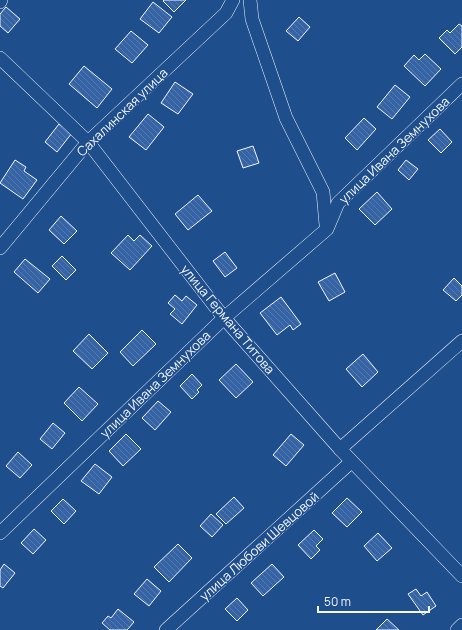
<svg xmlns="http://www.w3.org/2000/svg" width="462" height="630" font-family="Manrope,sans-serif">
<defs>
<pattern id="building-back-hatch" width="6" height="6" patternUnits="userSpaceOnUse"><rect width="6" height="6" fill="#3563a3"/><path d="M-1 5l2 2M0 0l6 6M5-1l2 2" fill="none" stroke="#537ab1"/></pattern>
</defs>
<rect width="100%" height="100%" fill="#1f4e8c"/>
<g fill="url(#building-back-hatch)" stroke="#f2f6ff">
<path d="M164,0H186L174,12L163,1Z"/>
<path d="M153,2L172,17L159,33L140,19Z"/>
<path d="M6,7L20,19L8,33L0,26V14Z"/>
<path d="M299,17L310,27L298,41L286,31Z"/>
<path d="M459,24L462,26V47L455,54L439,38L447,30L450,33Z"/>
<path d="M131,31L148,45L132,63L115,49Z"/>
<path d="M425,54L441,69L425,86L404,66L414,55L419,60Z"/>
<path d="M84,66L112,89L97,108L69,84Z"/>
<path d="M175,82L193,94L178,114L161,103Z"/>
<path d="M395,85L410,97L392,119L377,107Z"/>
<path d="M148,114L164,127L146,150L129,137Z"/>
<path d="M364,118L376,129L357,150L345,138Z"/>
<path d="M59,124L72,133L57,152L45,142Z"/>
<path d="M440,129L452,142L441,153L428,140Z"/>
<path d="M253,146L259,163L243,168L237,151Z"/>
<path d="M15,160L26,167L24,171L37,180L23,199L0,183Z"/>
<path d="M406,160L418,169L409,180L398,170Z"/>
<path d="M377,192L392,209L375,225L359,209Z"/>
<path d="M198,195L212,211L188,230L175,214Z"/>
<path d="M61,216L77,231L64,244L49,230Z"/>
<path d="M128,235L134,241L140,235L152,246L130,270L111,253Z"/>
<path d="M225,252L237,268L225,277L213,261Z"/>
<path d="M62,256L76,270L66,280L52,266Z"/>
<path d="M25,259L50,279L38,293L14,272Z"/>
<path d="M335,273L345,292L329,301L318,282Z"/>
<path d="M454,278L462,286V295L456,301L443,290Z"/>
<path d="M175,295L182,301L186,296L197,305L182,324L170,314L175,309L168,303Z"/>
<path d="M281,297L301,324L293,330L290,325L277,335L260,313Z"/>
<path d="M142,330L156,344L133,366L120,352Z"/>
<path d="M89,334L108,353L92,369L73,351Z"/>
<path d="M363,354L378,372L362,387L346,369Z"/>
<path d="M236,364L253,382L236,398L219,380Z"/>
<path d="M192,374L202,385L197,390L199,392L192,399L180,386Z"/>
<path d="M79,387L98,404L82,421L64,403Z"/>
<path d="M158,401L171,412L155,430L142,418Z"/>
<path d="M53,423L65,433L52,449L40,439Z"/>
<path d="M126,434L141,449L123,466L109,451Z"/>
<path d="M291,434L304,445L286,466L273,455Z"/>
<path d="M18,452L32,465L20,478L6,466Z"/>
<path d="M95,464L112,477L99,494L81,481Z"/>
<path d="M234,497L244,508L226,524L216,514Z"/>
<path d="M347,498L362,512L347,527L332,513Z"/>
<path d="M63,499L76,511L64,524L51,511Z"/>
<path d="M211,514L223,525L212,537L200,526Z"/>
<path d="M34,529L46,540L33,554L21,543Z"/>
<path d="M314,530L323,539L316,546L320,550L311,559L298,545Z"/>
<path d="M378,533L392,548L377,561L364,546Z"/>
<path d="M178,544L192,558L169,582L154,567Z"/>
<path d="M4,564L15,573L3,588L0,586V570Z"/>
<path d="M272,564L284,577L263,596L251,583Z"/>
<path d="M147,579L161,591L149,606L134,594Z"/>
<path d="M416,589L421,596L427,592L436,606L423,615L408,594Z"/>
<path d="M237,598L248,610L237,621L225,609Z"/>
<path d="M118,609L134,622L127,630H110L102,623L108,616L111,618Z"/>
<path d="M387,619L399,630H376Z"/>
</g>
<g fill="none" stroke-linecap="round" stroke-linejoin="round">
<g stroke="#f2f6ff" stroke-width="14">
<g id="street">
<path d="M250,0L252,19L286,118L323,192L326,225"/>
<path d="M0,2L1,0"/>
<path d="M0,58L88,142L224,318L340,449L462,576"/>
<path d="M0,248L88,142L226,13L233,0"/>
<path d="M340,449L462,341"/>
<path d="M0,533L224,318L327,229L338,203L462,84"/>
<path d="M166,630L351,462"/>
<path d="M457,630L462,625"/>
</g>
</g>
<use href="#street" stroke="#1f4e8c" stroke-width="13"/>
</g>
<g text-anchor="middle" stroke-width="3" stroke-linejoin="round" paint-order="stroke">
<g font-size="13" fill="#f2f6ff" stroke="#1f4e8c">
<text transform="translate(122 112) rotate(-44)" y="5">Сахалинская улица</text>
<text transform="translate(394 150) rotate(-44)" y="5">улица Ивана Земнухова</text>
<text transform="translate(228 319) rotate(50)" y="5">улица Германа Титова</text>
<text transform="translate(155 384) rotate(-44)" y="5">улица Ивана Земнухова</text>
<text transform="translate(259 546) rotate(-42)" y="5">улица Любови Шевцовой</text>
</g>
</g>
<path d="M318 606v6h111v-6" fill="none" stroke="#f2f6ff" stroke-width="2"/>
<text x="324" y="606" font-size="12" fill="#f2f6ff" stroke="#1f4e8c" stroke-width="3" paint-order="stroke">50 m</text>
</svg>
